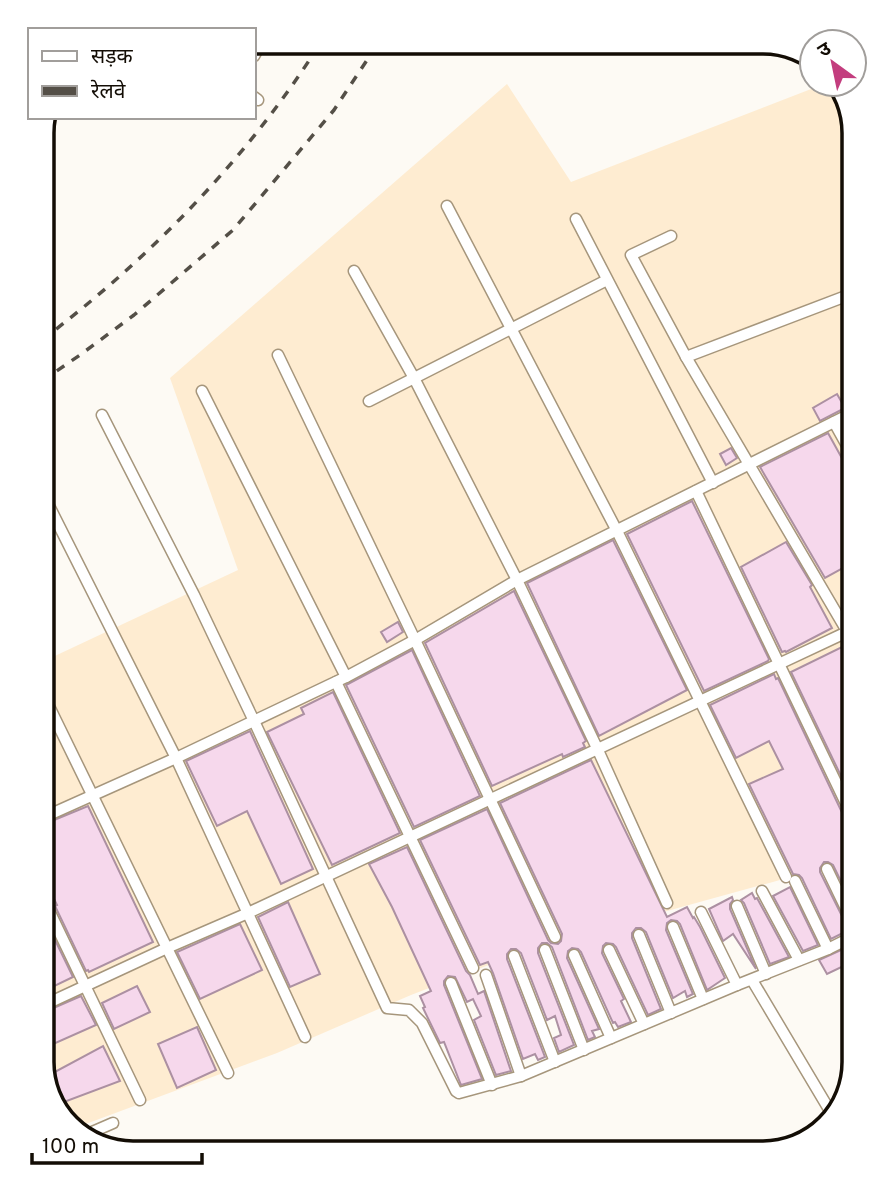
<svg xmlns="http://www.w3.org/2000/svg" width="896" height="1195" font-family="Overpass,'Noto Sans Devanagari',sans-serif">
<rect width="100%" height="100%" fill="#fdfaf4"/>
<path fill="#feecd1" d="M507,84L571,182L824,84H838L842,87L854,133V856L816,870L533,948L411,995L277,1053L75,1128L54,1108L42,1062V662L238,570L170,378Z"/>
<g fill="#f6d8ec" stroke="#ac90a2" stroke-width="2">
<path d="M837,394L845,408L820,421L813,408Z"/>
<path d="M828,433L854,480V562L825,578L760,467Z"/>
<path d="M731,448L737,458L726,465L720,454Z"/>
<path d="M692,501L769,659L768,661L704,691L627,534Z"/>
<path d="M613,540L687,690L599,736L527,583Z"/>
<path d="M786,542L812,585L810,587L832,628L786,652L785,651L782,652L741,567Z"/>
<path d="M514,591L586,741L583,743L585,747L563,757L562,754L492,786L425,643Z"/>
<path d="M398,622L403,632L387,642L381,632Z"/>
<path d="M844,646L854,662V803L791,672Z"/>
<path d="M412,650L480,796L414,827L346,685Z"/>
<path d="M774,674L776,679L778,678L847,823L854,827V908L833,865L828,862H824L820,868V872L849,930L831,939L802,878L799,875L793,874L749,784L783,769L769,741L736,758L710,705Z"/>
<path d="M333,692L400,833L332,865L267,732L304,714L301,708Z"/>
<path d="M250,731L313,869L281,884L247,811L217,826L186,761Z"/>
<path d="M591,760L667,917L687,907L693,918L694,917L700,927L725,978L707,990L680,924L677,921L671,920L667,923L666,930L693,994L687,997L685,991L673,998L646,932L641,928H636L632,933V938L661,1009L648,1015L616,947L613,944L606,943L603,946L602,953L624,999L621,1001L631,1022L618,1027L615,1022L613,1023L581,952L578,949L572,948L568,951L567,958L599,1029L592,1031L595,1037L588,1040L552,947L547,943H542L538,948V953L574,1045L559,1052L554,1038L561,1035L555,1016L547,1020L521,953L516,949H511L507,954V959L545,1057L538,1060L535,1054L523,1059L493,973L488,962L480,965L420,840L487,809L548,940L551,943L558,944L561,941L562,934L500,803Z"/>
<path d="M88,806L153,942L89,972L88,970L86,971L55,906L57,905L42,874V825Z"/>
<path d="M407,847L466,971L470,975L478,994L484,991L511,1071L496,1075L474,1020L481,1016L473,999L467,1002L455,977L448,976L444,981V985L482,1079L461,1085L444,1042L440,1043L423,1008L425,1007L420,996L431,991L392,907L369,864Z"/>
<path d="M790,887L818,945L803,951L773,896Z"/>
<path d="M752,893L755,899L757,898L789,957L770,964L744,903L741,900Z"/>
<path d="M732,897L733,900L730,904V909L756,969L733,934L723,941L709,909Z"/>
<path d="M288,902L320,974L290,987L258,917Z"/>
<path d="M42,913L73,977L42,992Z"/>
<path d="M240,924L262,970L200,999L177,952Z"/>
<path d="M854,944V961L827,974L819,960Z"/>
<path d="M137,986L150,1012L114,1029L102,1003Z"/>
<path d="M81,996L96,1025L42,1049V1013Z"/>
<path d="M197,1027L216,1070L177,1088L158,1044Z"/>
<path d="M103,1046L120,1081L64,1102L51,1074Z"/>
</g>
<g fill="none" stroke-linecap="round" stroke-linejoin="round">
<g stroke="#a6967c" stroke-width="13">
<g id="minor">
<path d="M254,56L262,42"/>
<path d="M254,97L258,100"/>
<path d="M447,206L617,531L786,877"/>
<path d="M576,219L713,483"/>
<path d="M671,236L631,255L686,357L854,643"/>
<path d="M354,271L414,378L517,580L597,748L667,903"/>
<path d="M278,355L415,640L555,937"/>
<path d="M686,357L854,293"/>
<path d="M202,391L346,677"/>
<path d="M369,401L607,280"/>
<path d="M102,415L194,595L254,721L387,1008L409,1010L422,1023L456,1091L459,1093L521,1076L737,985L828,949L854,936"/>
<path d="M834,422L854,458"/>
<path d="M696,491L854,820"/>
<path d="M42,492L176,758L305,1037"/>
<path d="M336,682L473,968"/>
<path d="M42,692L228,1073"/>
<path d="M42,818L176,758L346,677L415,640L517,580L854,412"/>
<path d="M827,869L854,925"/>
<path d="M795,881L828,949"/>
<path d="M762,891L799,960"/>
<path d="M42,896L140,1100"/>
<path d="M737,906L766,974"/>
<path d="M701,912L737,985"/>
<path d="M673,927L703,999"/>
<path d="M639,935L671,1013"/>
<path d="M545,950L584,1050"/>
<path d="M609,950L644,1024"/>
<path d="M574,955L611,1038"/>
<path d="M514,956L555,1062"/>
<path d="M486,975L521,1076"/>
<path d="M752,980L833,1116"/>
<path d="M451,983L492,1085"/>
<path d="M42,1006L167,948L248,913L847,632"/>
<path d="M83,1136L113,1123"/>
</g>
</g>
<use href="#minor" stroke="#fff" stroke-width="10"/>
<g stroke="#544f47" stroke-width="3.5" stroke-dasharray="9 9" stroke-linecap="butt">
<path d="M42,340C150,258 249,157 321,42"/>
<path d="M42,381L80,355L134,315L233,230L334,110L379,42"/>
</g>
</g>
<path d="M0 0H896V1195H0ZM133 54H763A79 79 0 0 1 842 133V1062A79 79 0 0 1 763 1141H133A79 79 0 0 1 54 1062V133A79 79 0 0 1 133 54Z" fill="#fff" fill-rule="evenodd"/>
<path fill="none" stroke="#130d05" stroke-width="3.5" d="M133 54H763A79 79 0 0 1 842 133V1062A79 79 0 0 1 763 1141H133A79 79 0 0 1 54 1062V133A79 79 0 0 1 133 54Z"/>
<rect x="28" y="28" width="228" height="91" fill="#ffffff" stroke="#a19e9b" stroke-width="2"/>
<rect x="42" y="51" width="35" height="10" fill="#ffffff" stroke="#a19e9b" stroke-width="2"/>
<text x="91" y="63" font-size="21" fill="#130d05">सड़क</text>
<rect x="42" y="86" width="35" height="10" fill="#544f47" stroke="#a19e9b" stroke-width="2"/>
<text x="91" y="98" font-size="21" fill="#130d05">रेलवे</text>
<g transform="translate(833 63) rotate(327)"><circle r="33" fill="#ffffff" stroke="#a19e9b" stroke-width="2"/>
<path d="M0-5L12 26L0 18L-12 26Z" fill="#c33d7e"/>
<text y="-10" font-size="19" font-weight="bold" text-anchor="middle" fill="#130d05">उ</text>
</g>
<path d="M32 1153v10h170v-10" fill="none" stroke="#130d05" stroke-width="3.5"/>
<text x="42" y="1153" font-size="21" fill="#130d05" stroke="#ffffff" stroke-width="5" paint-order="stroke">100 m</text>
</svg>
